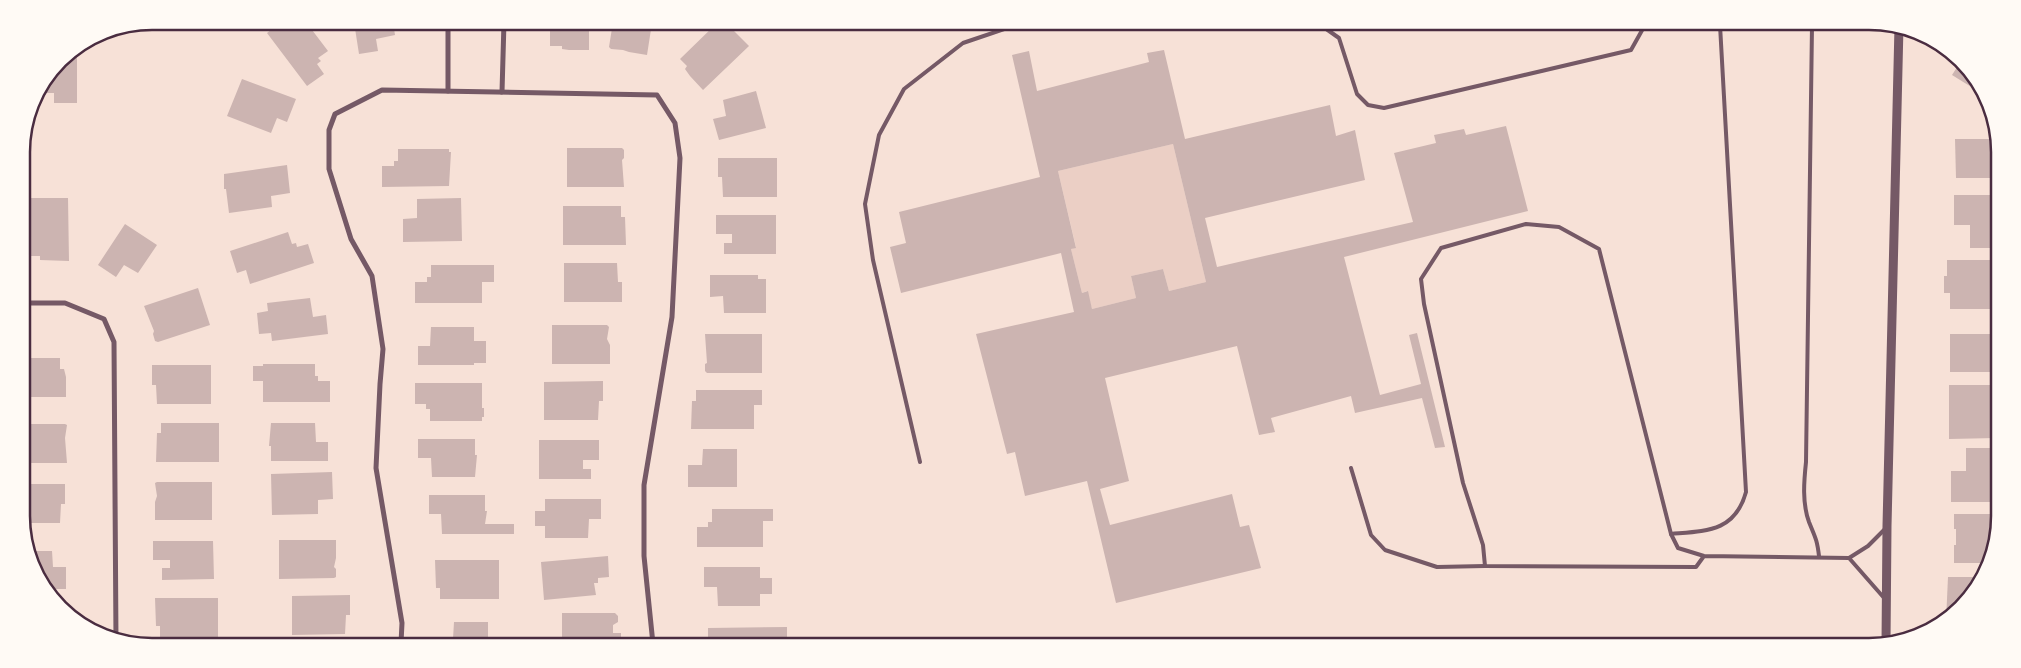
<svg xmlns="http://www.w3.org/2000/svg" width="2021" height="668" font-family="Signika,sans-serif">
<rect width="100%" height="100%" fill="#f7e1d7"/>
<path fill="#ebcfc5" d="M1173,144L1206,282L1169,291L1163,269L1131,276L1136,298L1092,309L1087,291L1082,293L1071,249L1076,247L1058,171Z"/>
<g fill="#ccb4b1" fill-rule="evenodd">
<path d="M281,22H306L328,51L318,58L321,61L317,64L324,74L307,86L267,33Z"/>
<path d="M354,22H393L395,35L376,39L378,51L359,54Z"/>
<path d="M550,22H589V50H569L562,49V46H550Z"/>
<path d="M613,22L652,23L647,55L629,52L623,50L611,49L609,47Z"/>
<path d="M717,23H726L749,46L703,90L690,76L685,69L687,66L680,59Z"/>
<path d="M77,48V103H54V93H42V103H34V122H27L31,101L59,61H61V58Z"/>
<path d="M1164,50L1185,139L1330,105L1336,136L1355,130L1365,180L1205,218L1217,267L1413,222L1394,153L1436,143L1434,135L1464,129L1466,135L1506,126L1528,211L1344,257L1380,395L1421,384L1409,335L1417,333L1445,447L1435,448L1422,398L1355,413L1351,396L1271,418L1275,432L1259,435L1237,346L1105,378L1129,481L1100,489L1110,525L1232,494L1240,527L1249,525L1261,568L1116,603L1087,481L1025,496L1015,452L1007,454L976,334L1074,312L1061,253L901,293L890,247L906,243L899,212L1040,177L1012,55L1029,51L1037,91L1149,62L1147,53ZM1173,144L1206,282L1169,291L1163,269L1131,276L1136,298L1092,309L1088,291L1082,293L1071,249L1076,248L1058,171Z"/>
<path d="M1961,61L1967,65L1981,93L1952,75Z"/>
<path d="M242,79L296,99L287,122L277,118L271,133L227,116Z"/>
<path d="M756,91L766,128L719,140L713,119L726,116L723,100Z"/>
<path d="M1955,139H1997V178H1956Z"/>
<path d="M567,148H622L624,150V158L622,160L624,187H567Z"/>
<path d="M398,149H449V152H451L449,186L382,187V166H394V161H398Z"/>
<path d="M718,158H777V197H723L722,177H718Z"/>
<path d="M287,165L290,193L271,196L272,207L229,213L226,189H224V174Z"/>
<path d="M1954,195H1997V248H1970V225H1954Z"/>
<path d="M30,198H68L69,261L40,260V256H30Z"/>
<path d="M461,198L462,241L403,242V219L417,218V199Z"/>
<path d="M563,206H621V217H625L626,245H563Z"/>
<path d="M716,215H776V254H724V243H732V234H716Z"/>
<path d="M125,224L157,245L138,273L124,265L116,277L98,265Z"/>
<path d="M288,232L292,244L296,243L297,247L308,244L314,263L250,284L246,270L237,273L230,251Z"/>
<path d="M1947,260H1997L1996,309H1950V293H1944V276H1947Z"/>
<path d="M564,263H617L618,282H622V302H564Z"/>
<path d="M431,265H494V282H482V303H415V282H427V277H431Z"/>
<path d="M710,275H758V279H766V313H724L723,296L710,297Z"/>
<path d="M198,288L210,325L158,342L155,341L153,334L154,331L144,306Z"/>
<path d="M310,298L313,317L326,315L328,334L272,341L271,333L259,334L257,313L268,311L267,303Z"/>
<path d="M552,325H607L609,327L607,339L610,345V364H552Z"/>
<path d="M431,327H474V341H486V363H474V365H418V346H430Z"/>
<path d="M705,334H762V373H707L705,371V364L707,363Z"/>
<rect x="1950" y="334" width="46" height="38"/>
<path d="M23,358H60V369H64L66,377V397H23Z"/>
<path d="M263,364H315V376H318V381H330V402H263V381H253V366H263Z"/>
<path d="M152,365H211V404H157L156,385H152Z"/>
<path d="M603,381V401H599L598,420H544V382Z"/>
<path d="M415,383H482V408H484V417H482V421H430V409H426V404H415Z"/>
<path d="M1949,385H1996V438L1949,439Z"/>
<path d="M696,390H762V405H754V429H691L692,401H696Z"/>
<path d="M161,423H219V462H156L157,433H161Z"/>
<path d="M271,423H315L316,442H328V461H271V446H269Z"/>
<path d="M23,424H65L67,425L65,438L67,463H23Z"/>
<path d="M418,439H475V455H477L475,477H432L431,458H418Z"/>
<path d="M539,440H599V460H583V469H591V479H539Z"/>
<path d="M1966,448H1996L1995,502H1951V471H1966Z"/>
<path d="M703,449H737V487H688V465H702Z"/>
<path d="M332,472L333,499L318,500V514L272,515L271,474Z"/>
<path d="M157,482H212V520H155V502L157,496L155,483Z"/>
<path d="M23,484H65V504H61L60,523H24Z"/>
<path d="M429,495H485V511H487L485,524H514V534H442L441,514H429Z"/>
<path d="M545,499H601V519H589L588,538H545V526H535V511H545Z"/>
<path d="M712,509H773V521H763V547H697V527H708V522H712Z"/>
<path d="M1954,514H1995V550L1990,563H1954V545H1956V529H1954Z"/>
<path d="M279,540H336V558L334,567L336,569V577L334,578L279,579Z"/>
<path d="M153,541H213L214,579L162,580V568H170V560H153Z"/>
<path d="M28,551H52L53,567H66V589H47Z"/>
<path d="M608,556L609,577L598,578V583H594L596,595L544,600L541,562Z"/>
<path d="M435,560H499V599H440V588H436Z"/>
<path d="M704,567H760V578H772V594H760V606H718L717,587H704Z"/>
<path d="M1948,577H1983L1978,589L1946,621Z"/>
<path d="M350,595V615H346L345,634L292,635V596Z"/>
<path d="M155,598H218V637H160V626H156Z"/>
<path d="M562,613H615L618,616V622L613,625V633H621V643H562Z"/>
<path d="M454,622H488V643H440V639H453Z"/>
<path d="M787,627V644H708V628Z"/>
</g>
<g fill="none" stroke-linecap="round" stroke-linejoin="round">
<g stroke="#755966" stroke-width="4">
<path d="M1029,24L1043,27L1322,26L1339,38L1357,94L1368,105L1384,108L1631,50L1645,25"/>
<path d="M1812,26L1806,462C1804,481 1802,503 1809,522C1815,537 1817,539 1819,556"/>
<path d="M920,462L873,260L865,204L879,135L904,89L963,43L1022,23"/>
<path d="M1351,468L1371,535L1385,550L1437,567L1485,566"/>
<path d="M1671,534C1706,531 1735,532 1746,492L1720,25"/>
<path d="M1704,556L1696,567L1485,566L1483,545L1463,483L1424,304L1421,279L1441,248L1526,224L1559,227L1599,249L1671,534L1678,548L1704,556L1849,558L1868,546L1886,528"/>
<path d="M1849,558L1885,599"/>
</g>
<g stroke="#755966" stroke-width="5">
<path d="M448,22V91"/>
<path d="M502,92L504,22"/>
<path d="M22,303H65L104,319L114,342L116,641"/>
<path d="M401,643L402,623L376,468L380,384L383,349L372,276L351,239L329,169V130L335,114L382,90L657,95L675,123L680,158L672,317L644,485V556L653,644"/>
</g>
<path stroke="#755966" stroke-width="9" d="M1886,643L1887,526L1899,26"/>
</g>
<path d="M0 0H2021V668H0ZM152 30H1869A122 122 0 0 1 1991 152V516A122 122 0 0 1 1869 638H152A122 122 0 0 1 30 516V152A122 122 0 0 1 152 30Z" fill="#fffaf5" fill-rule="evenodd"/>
<path fill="none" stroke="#4a2c40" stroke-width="2.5" d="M152 30H1869A122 122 0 0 1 1991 152V516A122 122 0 0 1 1869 638H152A122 122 0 0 1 30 516V152A122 122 0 0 1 152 30Z"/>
</svg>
